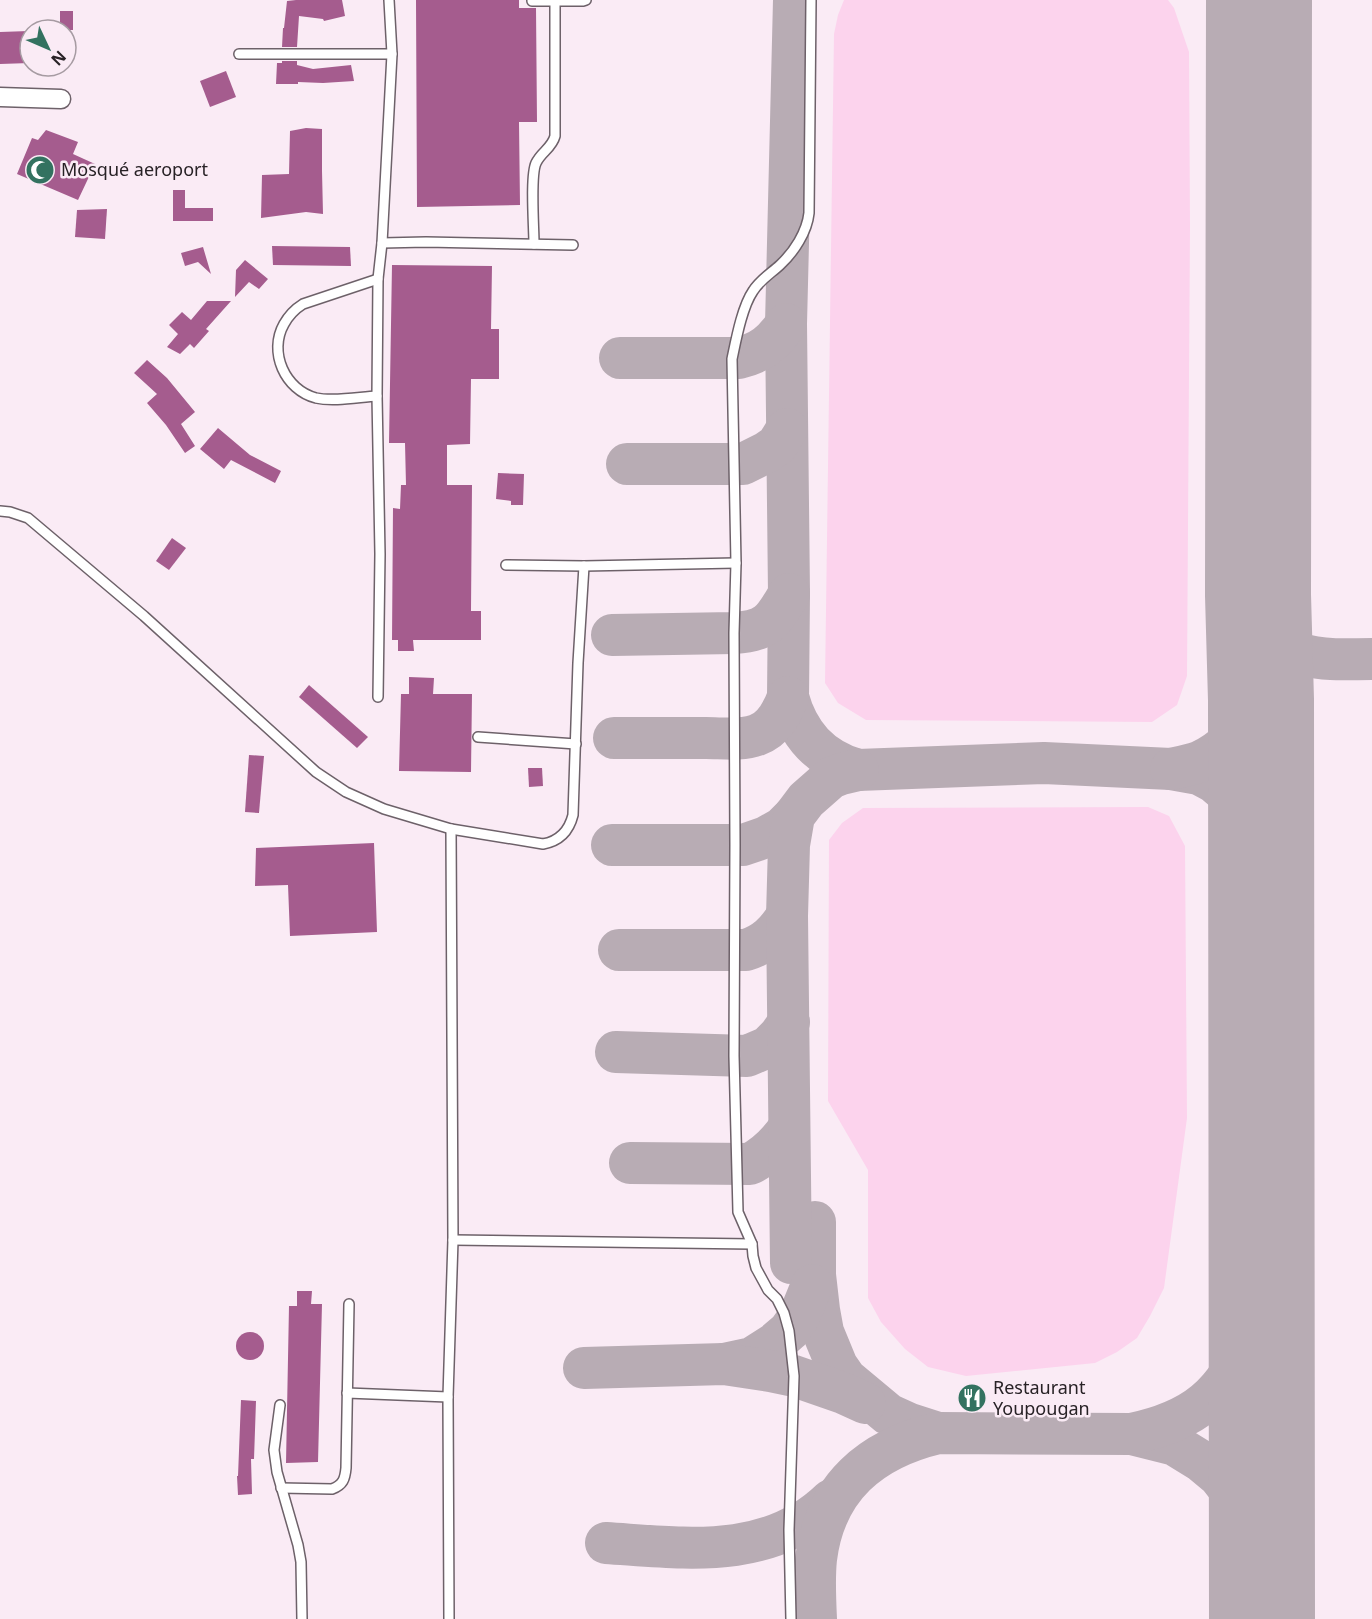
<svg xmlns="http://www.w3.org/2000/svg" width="1372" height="1619" font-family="'Noto Sans',sans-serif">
<rect width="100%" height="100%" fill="#faebf5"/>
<g fill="#fcd3ed">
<path d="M844,0H1168L1174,8L1189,52L1190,227L1187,676L1177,705L1152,722L866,720L838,703L825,683L834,34L838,15Z"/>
<path d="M1148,807L1169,816L1185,846L1187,1118L1164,1288L1150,1316L1137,1338L1117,1352L1095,1363L966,1376L928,1367L905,1349L881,1322L868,1298V1170L828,1101L829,840L842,823L863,808Z"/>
</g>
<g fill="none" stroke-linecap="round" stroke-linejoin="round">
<g stroke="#b8acb4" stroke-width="42">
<path d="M794,0L786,324L789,594L788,697C798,734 820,759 858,770L1044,763L1171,769L1199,774L1214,782L1247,810L1261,838"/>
<path d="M620,358H739C762,352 773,343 786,324"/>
<path d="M627,464H743L767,452L777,445L787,429"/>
<path d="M1258,595C1261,604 1264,613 1268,622C1289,666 1332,659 1372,659"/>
<path d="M612,635L734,633C768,631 773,621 789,594"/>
<path d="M614,738C645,738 676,738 706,738C722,738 741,741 757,735C774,729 782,713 788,697"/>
<path d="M1171,769C1180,767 1190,765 1199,762C1222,752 1242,732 1252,709C1256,701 1258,691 1260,682"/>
<path d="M612,845H743L766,837L782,828L794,816"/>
<path d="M619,950H746C765,944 776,933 787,916"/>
<path d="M616,1052L747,1056L768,1047L779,1036L789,1022"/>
<path d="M630,1163L750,1164C767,1155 778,1144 789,1128"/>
<path d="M815,1222V1275L819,1310L823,1332L837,1366L846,1379L888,1414L910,1424L938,1433"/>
<path d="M791,1263L787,916L789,845L794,816L806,800L831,778L841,774L858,770"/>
<path d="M724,1364L752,1358L774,1344L789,1331L799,1317L812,1285"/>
<path d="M584,1368L724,1364L770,1371L794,1376L843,1393L865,1403"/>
<path d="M1131,1434L1175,1445L1201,1461L1219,1476L1240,1503L1262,1551"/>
<path d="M606,1543C685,1548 768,1561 831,1500"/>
<path d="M816,1619C815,1599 814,1578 816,1559C825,1487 871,1449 938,1433L1131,1434C1194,1421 1226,1395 1250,1335C1256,1320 1258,1304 1262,1289"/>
</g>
<path stroke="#b8acb4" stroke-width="106" d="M1259,0L1258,595L1261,700L1262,1619"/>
</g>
<g fill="#a55c8e">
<path d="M296,0H342L345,16L324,21L323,19L299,16L297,47H282L283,28H284L287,1Z"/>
<path d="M416,0H519V8H536L537,122H519L520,205L417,207Z"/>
<rect x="60" y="11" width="13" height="19"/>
<path d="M29,31L30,63L0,64V32Z"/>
<path d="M282,61H297V65L313,69L351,65L354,81L323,83L298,82V84H276L277,63H282Z"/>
<path d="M226,71L236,97L210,107L200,81Z"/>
<path d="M306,128L322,129V171L323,214L306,212L261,218L262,175L289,174L290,131Z"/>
<path d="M46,130L78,142L73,154L95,164L78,200L17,174L32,138L38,140Z"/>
<path d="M173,190H185V208H213V221H173Z"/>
<path d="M107,209L105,239L75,237L77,210Z"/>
<path d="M272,246L350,247L351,266L273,265Z"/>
<path d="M203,247L211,274L198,262L185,266L181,253Z"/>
<path d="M245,260L268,279L259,289L249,282L235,297L236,270Z"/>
<path d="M392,265L492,266L491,329H499V379H471L470,444L447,445V485H472L471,611H481V640H413L414,651H398V640H392L393,508L400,509L401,485H406L405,443H389Z"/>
<path d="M207,301H231L206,329L209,331L194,348L190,344L180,354L167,347L178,334L169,325L182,312L191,320Z"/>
<path d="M147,360L167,378L195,412L181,424L195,446L185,453L166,425L147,403L157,394L134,373Z"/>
<path d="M218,428L250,455L281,471L275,483L231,460L224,469L200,449Z"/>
<path d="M498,473L524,474L523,505H511V501L496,499Z"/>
<path d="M172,538L186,548L169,570L156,561Z"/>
<path d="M409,677L434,678L433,694H472L471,772L399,771L401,694H409Z"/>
<path d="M309,685L368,737L357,748L299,697Z"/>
<path d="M249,755L264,756L259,813L245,812Z"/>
<path d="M528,768H542L543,786L529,787Z"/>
<path d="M374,843L377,932L290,936L288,885L255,886L256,848Z"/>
<path d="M297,1291H312L311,1304H322L318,1462L286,1463L289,1306H297Z"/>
<circle cx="250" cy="1346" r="14"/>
<path d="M241,1400L256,1401L254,1459H251L252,1494L238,1495L237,1476H238Z"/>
</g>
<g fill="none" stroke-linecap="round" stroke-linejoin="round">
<g stroke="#6d6169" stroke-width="12">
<g id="service">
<path d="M532,1H583L586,0"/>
<path d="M239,54H392"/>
<path d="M382,243L426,242L573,245"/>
<path d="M534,244C534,227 530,176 536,163C541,152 552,148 555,136V1"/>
<path d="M377,396C359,397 334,402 316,398C285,390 268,352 284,324C289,315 295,309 303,304L378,279"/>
<path d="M0,511L10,512L28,518L144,616L316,772L346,792L384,809L451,829L543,844C560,841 569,831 573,815L578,663L584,566"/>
<path d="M506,565L584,566L736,563"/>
<path d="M378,697L380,554L377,396L378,279L382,243L392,54L389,0"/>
<path d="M478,737L576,744"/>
<path d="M453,1240L752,1244"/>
<path d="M347,1393L448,1397"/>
<path d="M280,1405L274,1450L277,1472L298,1545L301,1562L302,1619"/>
<path d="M281,1488L332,1489C343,1485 345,1479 346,1468L349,1304"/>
<path d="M449,1619L448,1397L453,1240L451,829"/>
<path d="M791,1619L789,1530L794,1376L789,1331L784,1313L777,1299L768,1290L756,1268L753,1256L752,1244L738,1212L734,1056L735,845L734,633L736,563L732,359C736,340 742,307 753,291C760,280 770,274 780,265C794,252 807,232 809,213L811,0"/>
</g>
</g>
<g stroke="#6d6169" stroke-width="21">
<path id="minor" d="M0,97L61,99"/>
</g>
<use href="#service" stroke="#fff" stroke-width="9"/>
<use href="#minor" stroke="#fff" stroke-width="18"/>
</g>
<defs>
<g id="mosque-disc" transform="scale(1.5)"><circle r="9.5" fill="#337260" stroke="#faebf5"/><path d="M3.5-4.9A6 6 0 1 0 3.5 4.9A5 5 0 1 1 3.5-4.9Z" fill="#fff"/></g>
<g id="restaurant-disc" transform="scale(1.5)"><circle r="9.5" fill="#337260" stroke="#faebf5"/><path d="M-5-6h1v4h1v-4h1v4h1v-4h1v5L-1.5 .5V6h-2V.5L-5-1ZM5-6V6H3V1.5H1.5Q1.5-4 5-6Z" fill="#fff"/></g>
</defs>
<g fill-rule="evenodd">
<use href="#mosque-disc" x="40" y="170"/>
<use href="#restaurant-disc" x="972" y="1398"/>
</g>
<g text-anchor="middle" stroke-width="5" stroke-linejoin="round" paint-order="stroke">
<g font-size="18" fill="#282226" stroke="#faebf5" text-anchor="start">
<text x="61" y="176">Mosqué aeroport</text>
<text x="993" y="1394">Restaurant<tspan x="993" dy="21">Youpougan</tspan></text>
</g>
</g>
<g transform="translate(48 48) rotate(134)"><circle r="28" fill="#faebf5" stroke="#a69ba2" stroke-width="1.5"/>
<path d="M0-4.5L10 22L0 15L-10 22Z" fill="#337260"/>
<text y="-9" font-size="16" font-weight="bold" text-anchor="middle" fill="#282226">N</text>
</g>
</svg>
